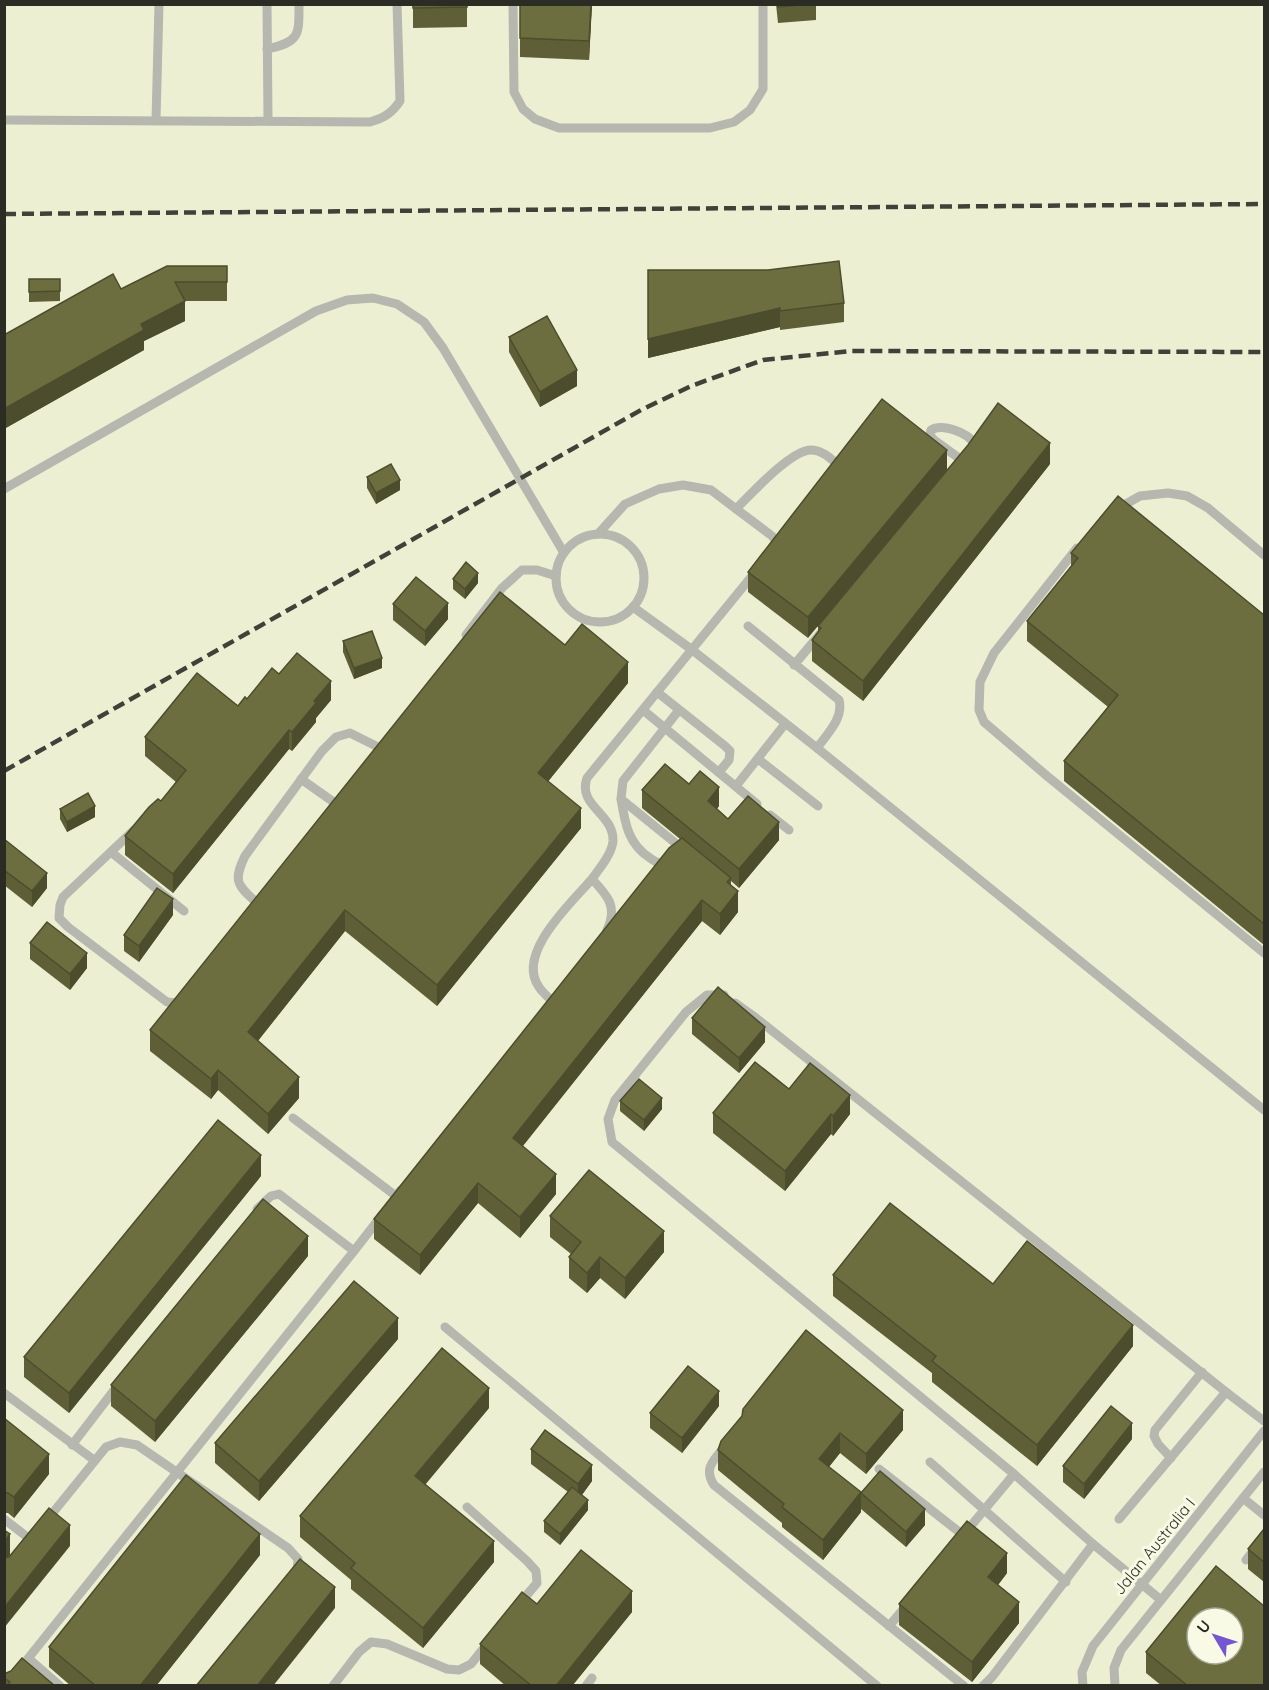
<svg xmlns="http://www.w3.org/2000/svg" width="1269" height="1690" font-family="Quicksand,sans-serif">
<rect width="100%" height="100%" fill="#f8fae5"/>
<path fill="#edefd3" fill-rule="evenodd" d="M5,5H1264V1685L5,1686ZM1197,1618H1233V1654H1197Z"/>
<g fill="none" stroke-linecap="round" stroke-linejoin="round">
<g stroke="#b6b7ae" stroke-width="9">
<path d="M267,4L268,120"/>
<path d="M513,4L514,92L523,109L535,119L559,128H710L734,122L750,110L763,89V4"/>
<path d="M267,49C300,42 299,35 299,4"/>
<path d="M4,120L370,122C384,118 392,113 400,101L397,4"/>
<path d="M156,120L159,4"/>
<path d="M963,461L934,440L930,435L931,430C942,423 971,433 975,446L972,450"/>
<path d="M4,489L316,311L347,300L373,298L397,304L424,322L443,348L564,553"/>
<path d="M736,509C751,494 791,450 811,450C821,450 829,457 836,463"/>
<path d="M1117,509L1140,496L1168,493L1187,496L1208,508L1264,555"/>
<path d="M598,534L625,504L659,489L683,485L711,490L772,536L776,541L775,549"/>
<circle cx="600" cy="578" r="44"/>
<path d="M1077,548L994,653L980,682L979,710L984,722L1047,776L1264,953"/>
<path d="M633,607L691,649L817,748L1264,1110"/>
<path d="M748,626L839,700C844,718 827,734 817,748"/>
<path d="M466,635L502,588L522,570H537L556,576"/>
<path d="M794,665L820,634"/>
<path d="M657,692L725,746L730,751L729,760L719,772"/>
<path d="M643,710L757,804"/>
<path d="M679,710L623,781L621,799L684,850"/>
<path d="M758,759L818,806"/>
<path d="M301,779L335,803"/>
<path d="M736,786L785,724"/>
<path d="M621,799C625,823 628,844 650,858C656,862 660,865 667,862"/>
<path d="M770,815L789,830"/>
<path d="M134,830L63,897L60,905L59,918L68,927L167,1002L178,1003L182,997"/>
<path d="M111,852L184,911"/>
<path d="M256,902C237,885 233,881 245,856L322,751L336,737L350,733L380,748"/>
<path d="M607,930C618,907 608,896 592,879C599,869 612,854 613,841C614,813 577,806 587,778L756,571"/>
<path d="M724,995H707L686,1012L615,1100L608,1119L612,1142L1014,1474L1093,1544L1161,1600"/>
<path d="M552,1001C548,997 542,992 539,987C515,954 572,902 592,879"/>
<path d="M735,1003L756,1018L1226,1392L1119,1519"/>
<path d="M293,1118L396,1196L401,1190"/>
<path d="M354,1251L382,1215"/>
<path d="M445,1327L877,1686"/>
<path d="M1226,1392L1264,1421"/>
<path d="M4,1393L94,1460"/>
<path d="M72,1445L118,1385"/>
<path d="M725,1446C714,1460 703,1468 714,1485L964,1686"/>
<path d="M1171,1458L1158,1444L1154,1436L1155,1430L1202,1372"/>
<path d="M930,1462L1066,1582"/>
<path d="M879,1469L963,1535"/>
<path d="M1243,1498L1264,1515"/>
<path d="M467,1507L527,1561L536,1571L537,1583L520,1603"/>
<path d="M4,1519L31,1540"/>
<path d="M47,1520L106,1447L120,1442L137,1445L288,1548L298,1559L297,1572"/>
<path d="M965,1533L1014,1474"/>
<path d="M1246,1560L1264,1537"/>
<path d="M889,1626L907,1605"/>
<path d="M29,1659L60,1686"/>
<path d="M6,1686L354,1251L279,1194L271,1196L257,1209"/>
<path d="M333,1686L359,1652L371,1642L387,1644L447,1669L459,1670L471,1664L487,1644"/>
<path d="M586,1686L592,1678"/>
<path d="M983,1686L992,1677L1093,1544"/>
<path d="M1083,1686L1082,1672L1093,1646L1264,1431"/>
<path d="M1115,1686L1114,1668L1121,1650L1264,1472"/>
</g>
<g stroke="#404138" stroke-width="4.5" stroke-dasharray="12 6" stroke-linecap="butt">
<path d="M4,214L1264,204"/>
<path d="M4,771L641,410L691,386L763,360L851,351L1264,352"/>
</g>
</g>
<g fill="#5e5f36">
<path d="M413,4H467V27L413,28Z"/>
<path d="M520,4H592L589,60L520,57Z"/>
<path d="M776,4H816V20L778,23Z"/>
<path d="M227,266V301H185V321L144,341V350L4,429V335L121,289Z"/>
<path d="M648,270L844,303V322L780,330V327L648,358Z"/>
<path d="M29,279H60V301L29,302Z"/>
<path d="M509,337L577,386L540,407L509,352Z"/>
<path d="M882,399L808,638L748,592V572Z"/>
<path d="M1050,464L863,701L812,661V640L818,632V626Z"/>
<path d="M367,477L400,490L376,504L367,488Z"/>
<path d="M1071,553L1264,615V945L1064,781V761L1108,707L1027,641V621L1071,566Z"/>
<path d="M453,579L478,583L465,599L453,589Z"/>
<path d="M393,604L448,619L425,646L393,620Z"/>
<path d="M343,641L382,668L354,679L343,652Z"/>
<path d="M565,645L628,683L548,781L581,828L437,1006L345,931L258,1041L299,1098L268,1134L218,1090L211,1099L150,1051V1030Z"/>
<path d="M279,674L331,700L316,718V722L292,751L289,749L173,893L125,855V836L161,801L176,782L145,756V737L238,706Z"/>
<path d="M689,784L719,806L717,809L728,819L779,840L739,888L731,881V885L738,912L720,935L702,921L523,1146L556,1194L520,1238L478,1203L420,1275L374,1239V1219L680,839L642,808V790Z"/>
<path d="M60,809L95,817L67,832L60,819Z"/>
<path d="M4,839L47,888L32,907L4,885Z"/>
<path d="M173,915L139,962L124,951V935Z"/>
<path d="M30,943L87,968L70,990L30,959Z"/>
<path d="M692,1018L765,1042L739,1073L692,1034Z"/>
<path d="M789,1089L850,1114L833,1136L831,1134L785,1191L713,1133V1113Z"/>
<path d="M620,1101L662,1109L644,1131L620,1111Z"/>
<path d="M261,1176L69,1413L24,1377V1357Z"/>
<path d="M550,1216L664,1252L625,1299L600,1278L587,1293L569,1278V1257L571,1254L550,1237Z"/>
<path d="M308,1256L155,1442L111,1406V1385Z"/>
<path d="M833,1275L993,1284L1133,1346L1037,1466L932,1382V1373L833,1296Z"/>
<path d="M398,1339L259,1501L215,1463V1443Z"/>
<path d="M719,1406L682,1453L650,1428V1413Z"/>
<path d="M489,1408L425,1484L494,1562L423,1648L351,1589V1580L300,1537V1516Z"/>
<path d="M742,1416L903,1430L866,1474L840,1453L829,1467L861,1512L823,1560L782,1527V1523L718,1470V1450Z"/>
<path d="M4,1418L49,1474L14,1518L8,1513H4Z"/>
<path d="M1132,1439L1084,1499L1063,1482V1466Z"/>
<path d="M531,1449L592,1481L582,1495L588,1510L560,1545L544,1532V1521L568,1492L531,1464Z"/>
<path d="M861,1493L925,1525L906,1547L861,1509Z"/>
<path d="M1264,1529V1582L1248,1569V1549Z"/>
<path d="M260,1555L156,1686H71L49,1667V1647Z"/>
<path d="M1007,1573L998,1585L1019,1623L972,1682L899,1625V1604Z"/>
<path d="M537,1604L632,1612L572,1686H506L480,1664V1644Z"/>
<path d="M1146,1652L1264,1686H1162L1146,1673Z"/>
<path d="M4,1674L55,1686H4Z"/>
</g>
<g fill="#4c4d2c">
<path d="M591,4H592L589,60V41Z"/>
<path d="M185,301V321L144,341V350L4,429V409L141,324Z"/>
<path d="M780,308V327L648,358V339Z"/>
<path d="M577,370V386L540,407V392Z"/>
<path d="M1050,443V464L863,701V681Z"/>
<path d="M947,450V470L808,638V617Z"/>
<path d="M400,480V490L376,504V493Z"/>
<path d="M478,573V583L465,599V589Z"/>
<path d="M448,603V619L425,646V631Z"/>
<path d="M382,658V668L354,679V668Z"/>
<path d="M628,662V683L538,794V773Z"/>
<path d="M331,681V700L316,718V722L292,751V732L314,701Z"/>
<path d="M289,730V749L173,893V874Z"/>
<path d="M719,787V806L708,819V801Z"/>
<path d="M95,806V817L67,832V822Z"/>
<path d="M581,808V828L437,1006V985Z"/>
<path d="M779,822V840L739,888V869Z"/>
<path d="M47,873V888L32,907V891Z"/>
<path d="M738,891V912L720,935V914Z"/>
<path d="M173,899V915L139,962V946Z"/>
<path d="M702,900V921L513,1158V1138Z"/>
<path d="M345,910V931L248,1053V1032Z"/>
<path d="M87,953V968L70,990V974Z"/>
<path d="M765,1027V1042L739,1073V1058Z"/>
<path d="M218,1070V1090L211,1099V1079Z"/>
<path d="M299,1077V1098L268,1134V1114Z"/>
<path d="M850,1095V1114L833,1136V1116Z"/>
<path d="M662,1098V1109L644,1131V1120Z"/>
<path d="M831,1114V1134L785,1191V1171Z"/>
<path d="M261,1155V1176L69,1413V1393Z"/>
<path d="M556,1174V1194L520,1238V1217Z"/>
<path d="M478,1183V1203L420,1275V1255Z"/>
<path d="M664,1231V1252L625,1299V1278Z"/>
<path d="M308,1236V1256L155,1442V1421Z"/>
<path d="M600,1257V1278L587,1293V1273Z"/>
<path d="M398,1318V1339L259,1501V1481Z"/>
<path d="M1133,1325V1346L1037,1466V1445Z"/>
<path d="M489,1388V1408L415,1497V1476Z"/>
<path d="M719,1391V1406L682,1453V1438Z"/>
<path d="M903,1410V1430L866,1474V1454Z"/>
<path d="M1132,1423V1439L1084,1499V1484Z"/>
<path d="M840,1433V1453L819,1479V1459Z"/>
<path d="M49,1454V1474L14,1518V1497Z"/>
<path d="M592,1465V1481L578,1500V1484Z"/>
<path d="M861,1492V1512L823,1560V1540Z"/>
<path d="M588,1500V1510L560,1545V1534Z"/>
<path d="M925,1509V1525L906,1547V1532Z"/>
<path d="M70,1525V1546L4,1628V1608Z"/>
<path d="M10,1534V1555L4,1562V1542Z"/>
<path d="M260,1534V1555L156,1686H140Z"/>
<path d="M494,1541V1562L423,1648V1628Z"/>
<path d="M1007,1553V1573L988,1598V1577Z"/>
<path d="M335,1587V1608L273,1686H257Z"/>
<path d="M632,1591V1612L572,1686H556Z"/>
<path d="M1019,1602V1623L972,1682V1662Z"/>
</g>
<g fill="#6d6e3f" stroke="#4c4d2c" stroke-width="1.5" fill-rule="evenodd">
<path d="M413,4H467V7L413,8Z"/>
<path d="M520,4H591L589,41L520,38Z"/>
<path d="M778,4H811L778,7Z"/>
<path d="M839,261L844,303L780,311V308L648,339V270H768Z"/>
<path d="M167,266H227V282H175L185,301L141,324L144,330L4,409V335L113,274L121,289Z"/>
<path d="M29,279H60V291L29,292Z"/>
<path d="M547,316L577,370L540,392L509,337Z"/>
<path d="M882,399L947,450L808,617L748,572Z"/>
<path d="M998,403L1050,443L863,681L812,640L821,628L818,626L968,445Z"/>
<path d="M391,464L400,480L376,493L367,477Z"/>
<path d="M1118,496L1264,615V924L1064,761L1118,695L1027,621L1078,558L1071,553Z"/>
<path d="M466,562L478,573L465,589L453,579Z"/>
<path d="M416,577L448,603L425,631L393,604Z"/>
<path d="M500,592L565,645L582,624L628,662L538,773L581,808L437,985L345,910L248,1032L299,1077L268,1114L218,1070L211,1079L150,1030Z"/>
<path d="M372,631L382,658L354,668L343,641Z"/>
<path d="M297,653L331,681L314,701L316,703L292,732L289,730L173,874L125,836L149,807L158,799L161,801L186,770L145,737L197,673L238,706L245,697L247,699L272,668L279,674Z"/>
<path d="M665,764L689,784L700,771L719,787L708,801L728,819L748,796L779,822L739,869L642,790Z"/>
<path d="M88,793L95,806L67,822L60,809Z"/>
<path d="M682,838L731,878L727,882L738,891L720,914L702,900L513,1138L556,1174L520,1217L478,1183L420,1255L374,1219L669,848Z"/>
<path d="M4,839L47,873L32,891L4,870Z"/>
<path d="M157,888L173,899L139,946L124,935Z"/>
<path d="M47,922L87,953L70,974L30,943Z"/>
<path d="M718,987L765,1027L739,1058L692,1018Z"/>
<path d="M755,1062L789,1089L810,1063L850,1095L833,1116L831,1114L785,1171L713,1113Z"/>
<path d="M639,1079L662,1098L644,1120L620,1101Z"/>
<path d="M218,1120L261,1155L69,1393L24,1357Z"/>
<path d="M589,1170L664,1231L625,1278L600,1257L587,1273L569,1257L581,1242L550,1216Z"/>
<path d="M263,1199L308,1236L155,1421L111,1385Z"/>
<path d="M890,1203L993,1284L1027,1241L1133,1325L1037,1445L932,1361L936,1356L833,1275Z"/>
<path d="M354,1281L398,1318L259,1481L215,1443Z"/>
<path d="M806,1330L903,1410L866,1454L840,1433L819,1459L861,1492L823,1540L782,1507L784,1504L718,1450L721,1441L742,1416L743,1409Z"/>
<path d="M442,1348L489,1388L415,1476L494,1541L423,1628L351,1568L355,1563L300,1516Z"/>
<path d="M688,1366L719,1391L682,1438L650,1413Z"/>
<path d="M1111,1406L1132,1423L1084,1484L1063,1466Z"/>
<path d="M4,1418L49,1454L14,1497L8,1493L4,1492Z"/>
<path d="M545,1430L592,1465L578,1484L531,1449Z"/>
<path d="M880,1471L925,1509L906,1532L861,1493Z"/>
<path d="M186,1475L260,1534L140,1686H96L49,1647Z"/>
<path d="M572,1487L588,1500L560,1534L544,1521Z"/>
<path d="M49,1508L70,1525L4,1608V1558L9,1557Z"/>
<path d="M967,1521L1007,1553L988,1577L1019,1602L972,1662L899,1604Z"/>
<path d="M1264,1529V1562L1248,1549Z"/>
<path d="M4,1530L10,1534L4,1542Z"/>
<path d="M581,1550L632,1591L556,1686H532L480,1644L522,1592L537,1604Z"/>
<path d="M300,1559L335,1587L257,1686H196Z"/>
<path d="M1216,1566L1264,1606V1686H1188L1146,1652ZM1197,1618H1233V1654H1197Z"/>
<path d="M22,1658L55,1686H7L10,1682L4,1678V1674L11,1671Z"/>
</g>
<g text-anchor="middle" stroke-width="6" stroke-linejoin="round" paint-order="stroke">
<g font-size="16" fill="#2b2c24" stroke="#f8fae5">
<text transform="translate(1154 1546) rotate(-51)" y="6">Jalan Australia I</text>
</g>
</g>
<rect width="1269" height="1690" fill="none" stroke="#2b2c24" stroke-width="12"/>
<g transform="translate(1215 1636) rotate(309)"><circle r="28" fill="#f8fae5" stroke="#a6a898" stroke-width="1.5"/>
<path d="M0-4.5L10 22L0 15L-10 22Z" fill="#7356d0"/>
<text y="-9" font-size="16" font-weight="bold" text-anchor="middle" fill="#2b2c24">U</text>
</g>
</svg>
